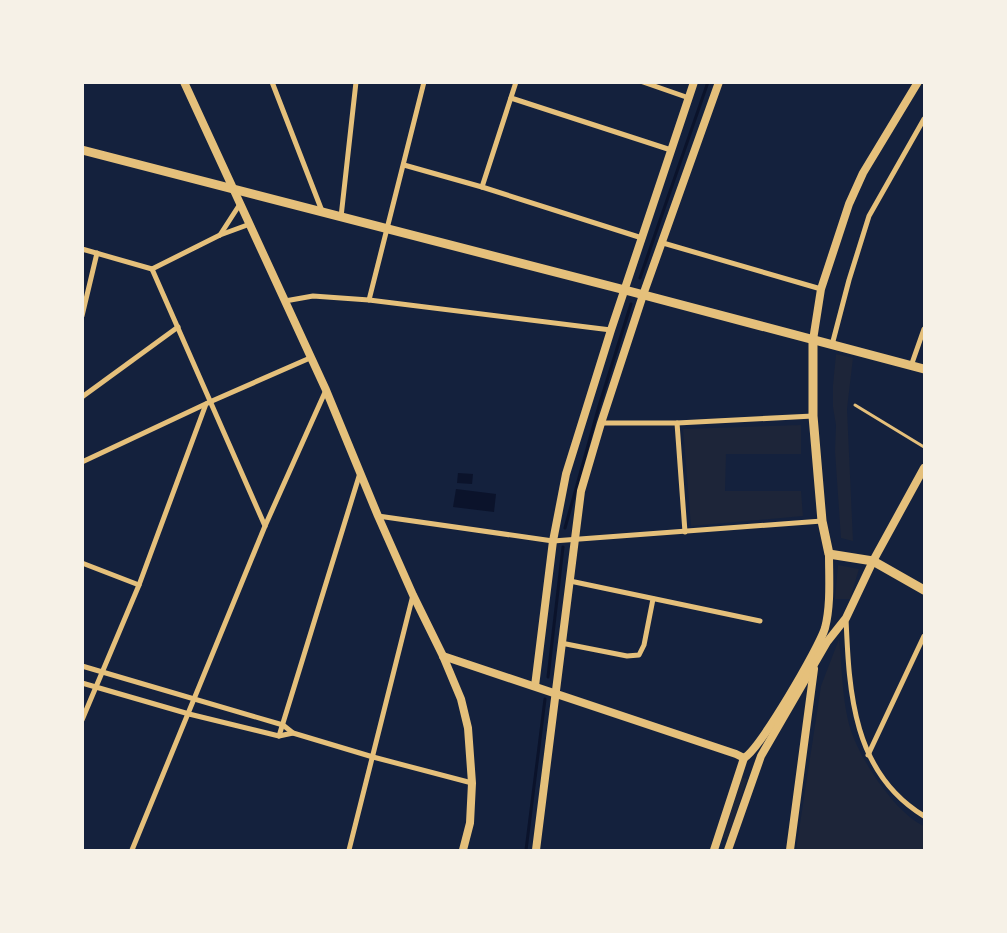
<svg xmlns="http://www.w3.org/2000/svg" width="1007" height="933" font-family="'Source Sans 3',sans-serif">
<rect width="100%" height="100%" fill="#14213d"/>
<g fill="#1d2539">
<path d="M836,354L853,358L847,409L853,541L841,538L835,451L836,425L833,407V385Z"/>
<path d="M801,425V454H726L725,491H801L803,516L691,526L683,429Z"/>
<path d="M838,565L859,569L850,599H835Z"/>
<path d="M839,639C842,666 842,694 848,720C854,751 894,813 924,826V850H796L821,686Z"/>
<path d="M742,777L747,779L728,839L723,838Z"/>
</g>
<g fill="#0b132b">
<path d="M458,473L473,474L472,484L457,483Z"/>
<path d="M456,489L496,494L494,512L453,507Z"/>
</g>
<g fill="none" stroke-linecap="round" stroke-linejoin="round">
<g stroke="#0b132b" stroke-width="3">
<path d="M640,278L708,82"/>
<path d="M565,528L599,406L631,304"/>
<path d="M548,677L563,547"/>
<path d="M526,850L545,699"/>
</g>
<path stroke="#e5c07b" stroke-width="3" d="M855,405L924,447"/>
<g stroke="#e5c07b" stroke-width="5">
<path d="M272,82L322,211"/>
<path d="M643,82L689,98"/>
<path d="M511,98L671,150"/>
<path d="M404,165L482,187L642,238"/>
<path d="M482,187L516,82"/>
<path d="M341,217L356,82"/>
<path d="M220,235L240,204"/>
<path d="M663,243L821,289"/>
<path d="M82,249L152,269L220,235L250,224"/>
<path d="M152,269L265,526"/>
<path d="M369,300L424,82"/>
<path d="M285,301L313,296L369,300L611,330"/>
<path d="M82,316L97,253"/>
<path d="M832,345L849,280L869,216L924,119"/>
<path d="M911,366L924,329"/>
<path d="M82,397L178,327"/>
<path d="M601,423H677L813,416"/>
<path d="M677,423L685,532"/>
<path d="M82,462L212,401L310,358"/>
<path d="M378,516L553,541L822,521"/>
<path d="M82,563L139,585"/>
<path d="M570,581L760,621"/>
<path d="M846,618C849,693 853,773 924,816"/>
<path d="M561,643L627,656L639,655L644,645L653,599"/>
<path d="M82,666L283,725L293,733L373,757L472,783"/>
<path d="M82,683L189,714L279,736L293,733"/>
<path d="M82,720L139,585L206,404"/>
<path d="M279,736L360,473"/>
<path d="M868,755L924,636"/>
<path d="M132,850L265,526L326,390"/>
<path d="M349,850L413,595"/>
</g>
<g stroke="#e5c07b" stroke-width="8">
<path d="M184,82L326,390L378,516L413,595L443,656L461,699L468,728L472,783L470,823L463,850"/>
<path d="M813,340L821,289L849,204L863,173L918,82"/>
<path d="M443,656L736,754L744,758"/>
<path d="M535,686L553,541L566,474L611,330L694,82"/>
<path d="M744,758C760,749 819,648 825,628C831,605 829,578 829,554"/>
<path d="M536,850L581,491L601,423L643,295L719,82"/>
<path d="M714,850L744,758"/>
<path d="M728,850L761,756L827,642L846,618L873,561L924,468"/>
<path d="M790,850L814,669"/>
</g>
<g stroke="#e5c07b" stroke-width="9">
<path d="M82,150L625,290L924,369"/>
<path d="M813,340V416L822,521L829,554L873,561L924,590"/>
</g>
</g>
<rect width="1007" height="933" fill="none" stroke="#f6f1e7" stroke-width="168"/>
</svg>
